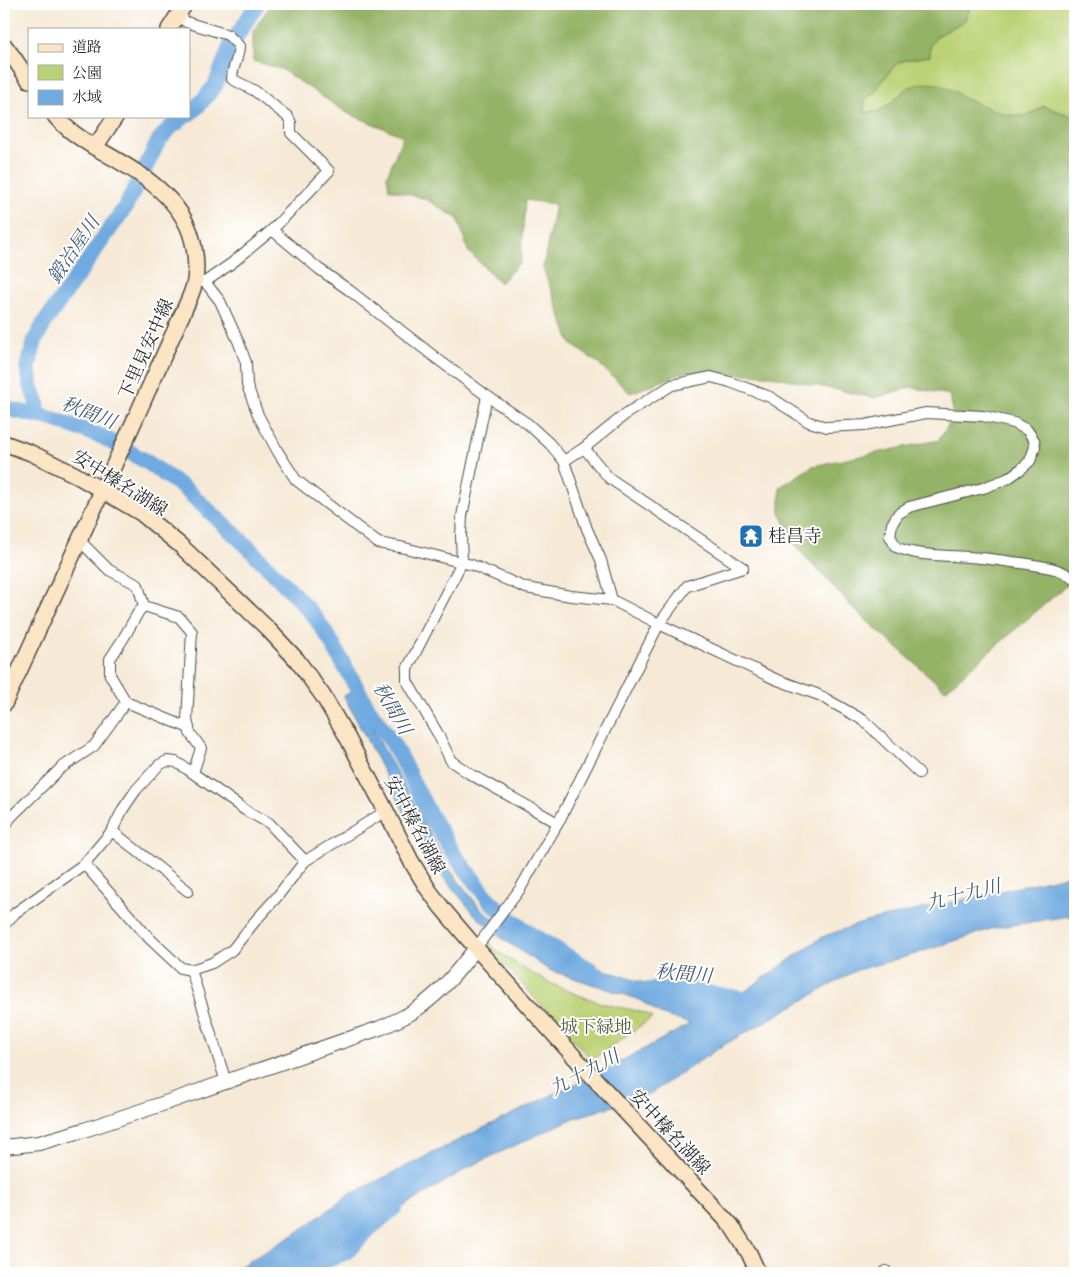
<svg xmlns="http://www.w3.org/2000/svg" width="1079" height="1277" font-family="'IM FELL DW Pica','Noto Serif JP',serif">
<rect width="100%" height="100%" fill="#fff"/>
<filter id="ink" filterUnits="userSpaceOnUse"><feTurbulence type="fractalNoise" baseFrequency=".02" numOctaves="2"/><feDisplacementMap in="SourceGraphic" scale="10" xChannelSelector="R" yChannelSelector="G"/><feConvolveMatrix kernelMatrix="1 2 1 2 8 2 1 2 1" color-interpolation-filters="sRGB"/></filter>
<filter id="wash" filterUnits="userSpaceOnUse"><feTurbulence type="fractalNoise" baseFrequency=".0096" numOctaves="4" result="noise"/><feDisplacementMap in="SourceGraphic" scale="20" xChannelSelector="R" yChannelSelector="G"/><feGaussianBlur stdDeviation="1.12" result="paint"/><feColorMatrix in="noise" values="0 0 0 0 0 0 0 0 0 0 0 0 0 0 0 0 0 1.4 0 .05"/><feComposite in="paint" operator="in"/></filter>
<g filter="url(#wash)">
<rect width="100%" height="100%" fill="#f6e9d5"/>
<g fill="#bbd175" stroke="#737e50">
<path d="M969,4H1075V117L1043,106L1030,115L1017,116L1004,114L963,98L956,92L907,88L891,103L877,112H864L865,100L875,92L884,79L897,63L909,59L930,56V46L936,37L964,21L969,11Z"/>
<path d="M487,938C491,948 501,953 509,959C538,979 569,993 602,1003C620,1009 636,1008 653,1017L592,1060L484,943Z"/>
</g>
<path fill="#94b366" stroke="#606f48" d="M271,4H969V11L964,21L936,37L930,46V56L909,59L897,63L884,79L875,92L865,100L864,112H877L891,103L907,88L922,83L938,84L956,92L963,98L1004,114L1017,116L1030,115L1043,106L1075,117V578L945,690L856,611L797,548L780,512V487L813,466L939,440L954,416L950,395L910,387L875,398L767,375L686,372L630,393L598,363L571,344L543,268L555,204L525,200L521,261L500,283L468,251L458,219L426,199L389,189L387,176L403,136L347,113L281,69L253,61V31Z"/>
<path fill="#70aae0" stroke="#4e6a86" d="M352,691L450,870L483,912L543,949L637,981L727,1004L822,937L865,922L1075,874V915L994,928L912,955L857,970L722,1046L647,1096L574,1118L471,1166L336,1247L307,1273H229L295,1234L351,1194L471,1134L616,1064L690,1024L660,1014L638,999L549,970L500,937L476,916L443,877L408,819L344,696Z"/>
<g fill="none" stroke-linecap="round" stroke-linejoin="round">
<g stroke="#70aae0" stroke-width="16">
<path d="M189,114L197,107L215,86L231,45L257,4"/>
<path d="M4,408L53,419L103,437L147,462L185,489L244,543L292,592L315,617L330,640L367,706L393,744L430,815L454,854L490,901L510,919L530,934L591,970"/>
<path d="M38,416L37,402L31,386L28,368L35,340L45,322L126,206L159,140L170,128L185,116"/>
<path d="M648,990C681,988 715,994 748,1000"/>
<path d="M299,1273L312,1266L346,1252L370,1228L395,1207"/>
</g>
</g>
</g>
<g filter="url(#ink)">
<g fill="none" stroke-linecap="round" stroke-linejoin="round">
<g stroke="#494844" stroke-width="12">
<g id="minor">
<path d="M178,14L186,22L228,35L239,46C239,58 232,67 232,79L255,91L288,117L291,123V133L329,171L272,230L232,263L205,282H198"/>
<path d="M272,230L319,269L349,290L436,358L487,396L528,424L550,444L564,461L587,529L601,560L612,600"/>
<path d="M205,282L220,301L239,343L246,363L247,385L258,415L278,452L296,480L378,543L405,548L472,565L526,588L571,596L612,600L659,624L775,679L819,695L863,720L919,773"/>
<path d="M487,396L462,516L461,536L462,562L407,669V681L438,734L451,761L470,774L558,823"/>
<path d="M584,448L609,478L743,568"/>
<path d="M564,461L584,448L627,413L672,385L711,377L730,382L770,397L809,422L827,427L865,425L926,413L983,416L1014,423L1027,430L1034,440L1035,447L1030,461L1021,469L1007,479L983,488L909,507L898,514L892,524L890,536L896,547C920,557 943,555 968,557C986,558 1004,561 1021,563C1040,566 1060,567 1075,580"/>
<path d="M144,606L179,617L192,632L187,720L190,733L201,748L193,773"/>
<path d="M126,702L189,728"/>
<path d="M4,829L10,818L61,768L94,746L126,702L110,675V659L123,639L139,611L144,606L138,585L109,570L79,540"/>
<path d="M112,831L188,891"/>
<path d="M84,864L149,938L181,968L191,970L212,963L232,950L256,920L276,898L305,861L386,811"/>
<path d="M4,925L15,913L84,864L112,831L123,809L136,790L159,765L167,761L176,762L187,769L245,810L269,823L305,861"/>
<path d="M476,948L520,889L558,823L659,624L687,586L743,568"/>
<path d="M191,970L226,1082"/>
<path d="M884,1273L886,1271"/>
</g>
</g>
<g stroke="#494844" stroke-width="16">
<path id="tertiary" d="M4,1147L39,1143L84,1130L168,1102L380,1028C396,1021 412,1014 425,1003C445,988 460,968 476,948"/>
</g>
<g stroke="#494844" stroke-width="18">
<g id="secondary">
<path d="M169,29L185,4"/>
<path d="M4,45L13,57L29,80"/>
<path d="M95,147L116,116"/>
<path d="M4,443L31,453L74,474L141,513L181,546L268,629L297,660L323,696L346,735L386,811L411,861L428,889L442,908L476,948L579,1062L731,1225L749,1253L758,1273"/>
<path d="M4,704L132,426L189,299C191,294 194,287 195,281C197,265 195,247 190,232C175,191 130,167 94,147C80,138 66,129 55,116"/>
</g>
</g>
<use href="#minor" stroke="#fff" stroke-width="10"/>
<use href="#tertiary" stroke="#fff" stroke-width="14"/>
<use href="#secondary" stroke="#fce5c4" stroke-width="15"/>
</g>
</g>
<defs>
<g id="temple-square" transform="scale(1.25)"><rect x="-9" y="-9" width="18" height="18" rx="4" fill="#1f6fb2" stroke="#fff"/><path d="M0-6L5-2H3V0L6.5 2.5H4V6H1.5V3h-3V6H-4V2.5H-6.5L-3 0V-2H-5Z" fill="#fff"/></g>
</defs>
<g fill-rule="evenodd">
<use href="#temple-square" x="751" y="536"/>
</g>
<g text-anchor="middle" stroke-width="4" stroke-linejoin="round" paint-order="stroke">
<g font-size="18" fill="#2b2b2b" stroke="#fff">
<text transform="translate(146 349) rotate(-66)" y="6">下里見安中線</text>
<text transform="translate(120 483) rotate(32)" y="6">安中榛名湖線</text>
<text transform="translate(415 825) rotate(62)" y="6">安中榛名湖線</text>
<text transform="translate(670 1132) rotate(47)" y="6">安中榛名湖線</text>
</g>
<g font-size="18" fill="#2b2b2b" stroke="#fff" text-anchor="start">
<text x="768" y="542">桂昌寺</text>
</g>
<g font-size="18" fill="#565d41" stroke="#fff">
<text x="596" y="1033">城下緑地</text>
</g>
<g font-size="19" font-style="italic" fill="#475e73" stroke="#fff">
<text transform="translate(73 249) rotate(-56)" y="7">鍛冶屋川</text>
<text transform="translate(89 412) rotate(21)" y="7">秋間川</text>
<text transform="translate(393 708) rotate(60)" y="7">秋間川</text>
<text transform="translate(963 894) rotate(-14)" y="7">九十九川</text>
<text transform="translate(684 973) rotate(5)" y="7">秋間川</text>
<text transform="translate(584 1072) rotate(-28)" y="7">九十九川</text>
</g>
</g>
<rect width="1079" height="1277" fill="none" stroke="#fff" stroke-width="20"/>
<rect x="28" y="28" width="162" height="90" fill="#ffffff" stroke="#aaaaaa"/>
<rect x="38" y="44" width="25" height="8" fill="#fce5c4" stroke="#aaaaaa"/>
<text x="72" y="52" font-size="15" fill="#2b2b2b">道路</text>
<rect x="38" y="65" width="25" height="15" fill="#bbd175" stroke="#aaaaaa"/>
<text x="72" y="78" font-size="15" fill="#2b2b2b">公園</text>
<rect x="38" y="90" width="25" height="15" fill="#70aae0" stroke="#aaaaaa"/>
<text x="72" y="102" font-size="15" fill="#2b2b2b">水域</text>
</svg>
